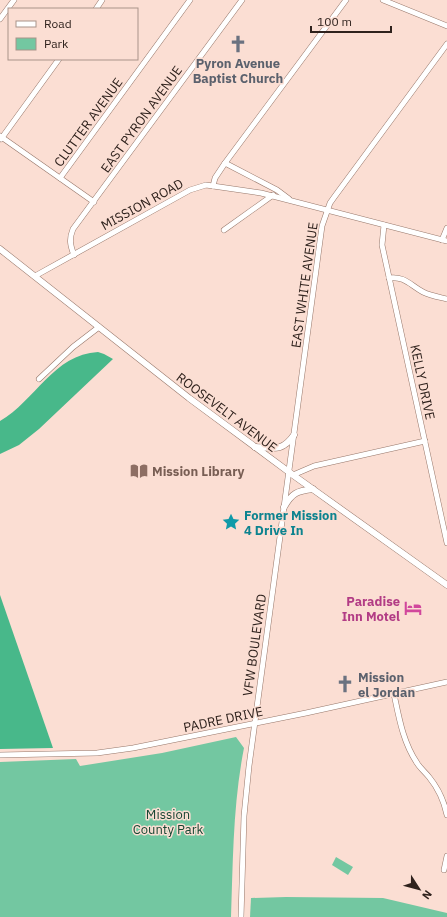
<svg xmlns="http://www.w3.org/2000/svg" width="447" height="917" font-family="'IBM Plex Sans',sans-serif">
<rect width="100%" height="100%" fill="#fbded3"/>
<g fill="#73c7a1">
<path d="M236,737L244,748C233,803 233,861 231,917H0V762L76,759L80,766L162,753Z"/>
<path d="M336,857L353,867L348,875L332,865Z"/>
<path d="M286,897L383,898L447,913V917H250L251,898Z"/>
</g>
<g fill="#48b88a">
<path d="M98,352L104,354L113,359L39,429L19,445L0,454V421C35,401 54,354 98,352Z"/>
<path d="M0,595L53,748L0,749Z"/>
</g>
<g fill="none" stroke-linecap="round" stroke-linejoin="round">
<g stroke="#97776a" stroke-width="6">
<g id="minor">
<path d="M383,0L447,26"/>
<path d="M96,9L102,0"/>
<path d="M0,19L14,0"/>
<path d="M0,136L94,202"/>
<path d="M1,139L59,59"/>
<path d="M225,163L277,190L289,199"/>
<path d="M60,178L190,0"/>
<path d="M213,186L215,178L225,163L346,0"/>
<path d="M384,225L382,245L447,543"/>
<path d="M224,230L273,195"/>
<path d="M442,240L447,228"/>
<path d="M74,255C70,245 69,239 73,229L242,0"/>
<path d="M35,276L190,190L206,185L261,193L447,241"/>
<path d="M389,278C405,276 410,285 423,292C431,296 439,297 447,299"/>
<path d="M39,379L73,347L99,327"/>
<path d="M293,475L314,466L425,441"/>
<path d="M394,694C399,718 403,742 417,763C420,768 425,772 429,777C438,788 444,801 447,815"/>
<path d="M0,755L97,753L133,748L306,713L447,682"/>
<path d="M444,870L447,856"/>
<path d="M241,917L244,816L249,766L322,226L330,203L335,196L447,44"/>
</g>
</g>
<g stroke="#97776a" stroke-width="7">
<g id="major">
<path d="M0,249L189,398L293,475L447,585"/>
<path d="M255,447C274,448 282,452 294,435"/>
<path d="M284,507C292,493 297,491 313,489"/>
</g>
</g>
<use href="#minor" stroke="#fff" stroke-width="5"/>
<use href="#major" stroke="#fff" stroke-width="6"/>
</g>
<defs>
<g id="church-bare" transform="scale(1.38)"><path d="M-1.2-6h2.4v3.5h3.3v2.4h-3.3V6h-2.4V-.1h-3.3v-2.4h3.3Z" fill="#6b7280" stroke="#fbded3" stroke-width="2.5" paint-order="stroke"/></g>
<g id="library-bare" transform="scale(1.38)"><path d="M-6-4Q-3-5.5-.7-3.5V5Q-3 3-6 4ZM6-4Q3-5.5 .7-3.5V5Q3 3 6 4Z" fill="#8d6e63" stroke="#fbded3" stroke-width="2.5" paint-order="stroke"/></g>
<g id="sight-bare" transform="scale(1.38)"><path d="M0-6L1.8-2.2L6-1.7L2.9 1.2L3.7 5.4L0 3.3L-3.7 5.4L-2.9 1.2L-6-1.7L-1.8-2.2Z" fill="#0f9aa8" stroke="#fbded3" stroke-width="2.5" paint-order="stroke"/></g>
<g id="hotel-bare" transform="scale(1.38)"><path d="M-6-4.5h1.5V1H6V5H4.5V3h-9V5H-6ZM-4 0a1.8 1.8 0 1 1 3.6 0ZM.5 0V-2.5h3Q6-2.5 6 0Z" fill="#d1479c" stroke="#fbded3" stroke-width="2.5" paint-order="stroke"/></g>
</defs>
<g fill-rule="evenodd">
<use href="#church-bare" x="238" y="44"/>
<use href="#library-bare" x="139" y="471"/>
<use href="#sight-bare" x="231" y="522"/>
<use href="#hotel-bare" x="413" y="608"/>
<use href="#church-bare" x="345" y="684"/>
</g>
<g text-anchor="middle" stroke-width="3" stroke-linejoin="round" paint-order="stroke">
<g font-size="13" font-weight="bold" fill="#5b616d" stroke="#fbded3">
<text x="238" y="68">Pyron Avenue<tspan x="238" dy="15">Baptist Church</tspan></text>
<text x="358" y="682" text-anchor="start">Mission<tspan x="358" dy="15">el Jordan</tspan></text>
</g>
<g font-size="13" fill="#2f221d" stroke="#fbded3">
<text transform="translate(141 119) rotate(-54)" y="5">EAST PYRON AVENUE</text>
<text transform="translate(88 122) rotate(-54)" y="5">CLUTTER AVENUE</text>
<text transform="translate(142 204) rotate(-29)" y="5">MISSION ROAD</text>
<text transform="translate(304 285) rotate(-82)" y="5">EAST WHITE AVENUE</text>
<text transform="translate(423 382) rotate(78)" y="5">KELLY DRIVE</text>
<text transform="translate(227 412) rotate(37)" y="5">ROOSEVELT AVENUE</text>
<text transform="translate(254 645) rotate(-82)" y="5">VFW BOULEVARD</text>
<text transform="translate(223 719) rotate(-12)" y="5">PADRE DRIVE</text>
</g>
<g font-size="13" font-weight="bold" fill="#785e54" stroke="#fbded3" text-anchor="start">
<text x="152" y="476">Mission Library</text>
</g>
<g font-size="13" font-weight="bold" fill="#0d838f" stroke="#fbded3" text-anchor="start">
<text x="244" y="520">Former Mission<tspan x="244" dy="15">4 Drive In</tspan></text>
</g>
<g font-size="13" font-weight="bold" fill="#b23c85" stroke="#fbded3" text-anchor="end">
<text x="400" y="606">Paradise<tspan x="400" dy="15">Inn Motel</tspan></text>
</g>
<g font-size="13" fill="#164532" stroke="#fbded3">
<text x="168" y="819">Mission<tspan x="168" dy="15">County Park</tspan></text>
</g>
</g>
<rect x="8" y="8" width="130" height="52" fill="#fbded3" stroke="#a9938a"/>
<rect x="16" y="21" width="20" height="6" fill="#ffffff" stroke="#a9938a"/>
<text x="44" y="28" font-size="12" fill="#2f221d">Road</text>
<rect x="16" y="38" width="20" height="12" fill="#73c7a1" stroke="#a9938a"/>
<text x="44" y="48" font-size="12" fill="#2f221d">Park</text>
<g transform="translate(419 889) rotate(126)" stroke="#fbded3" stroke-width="3" paint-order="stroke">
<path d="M0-3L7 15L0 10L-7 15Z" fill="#2f221d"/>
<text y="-6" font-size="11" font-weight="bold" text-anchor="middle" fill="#2f221d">N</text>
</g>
<path d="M311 26v6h80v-6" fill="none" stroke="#2f221d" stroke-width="2"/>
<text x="317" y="26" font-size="12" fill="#2f221d" stroke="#fbded3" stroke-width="3" paint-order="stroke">100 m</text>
</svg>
